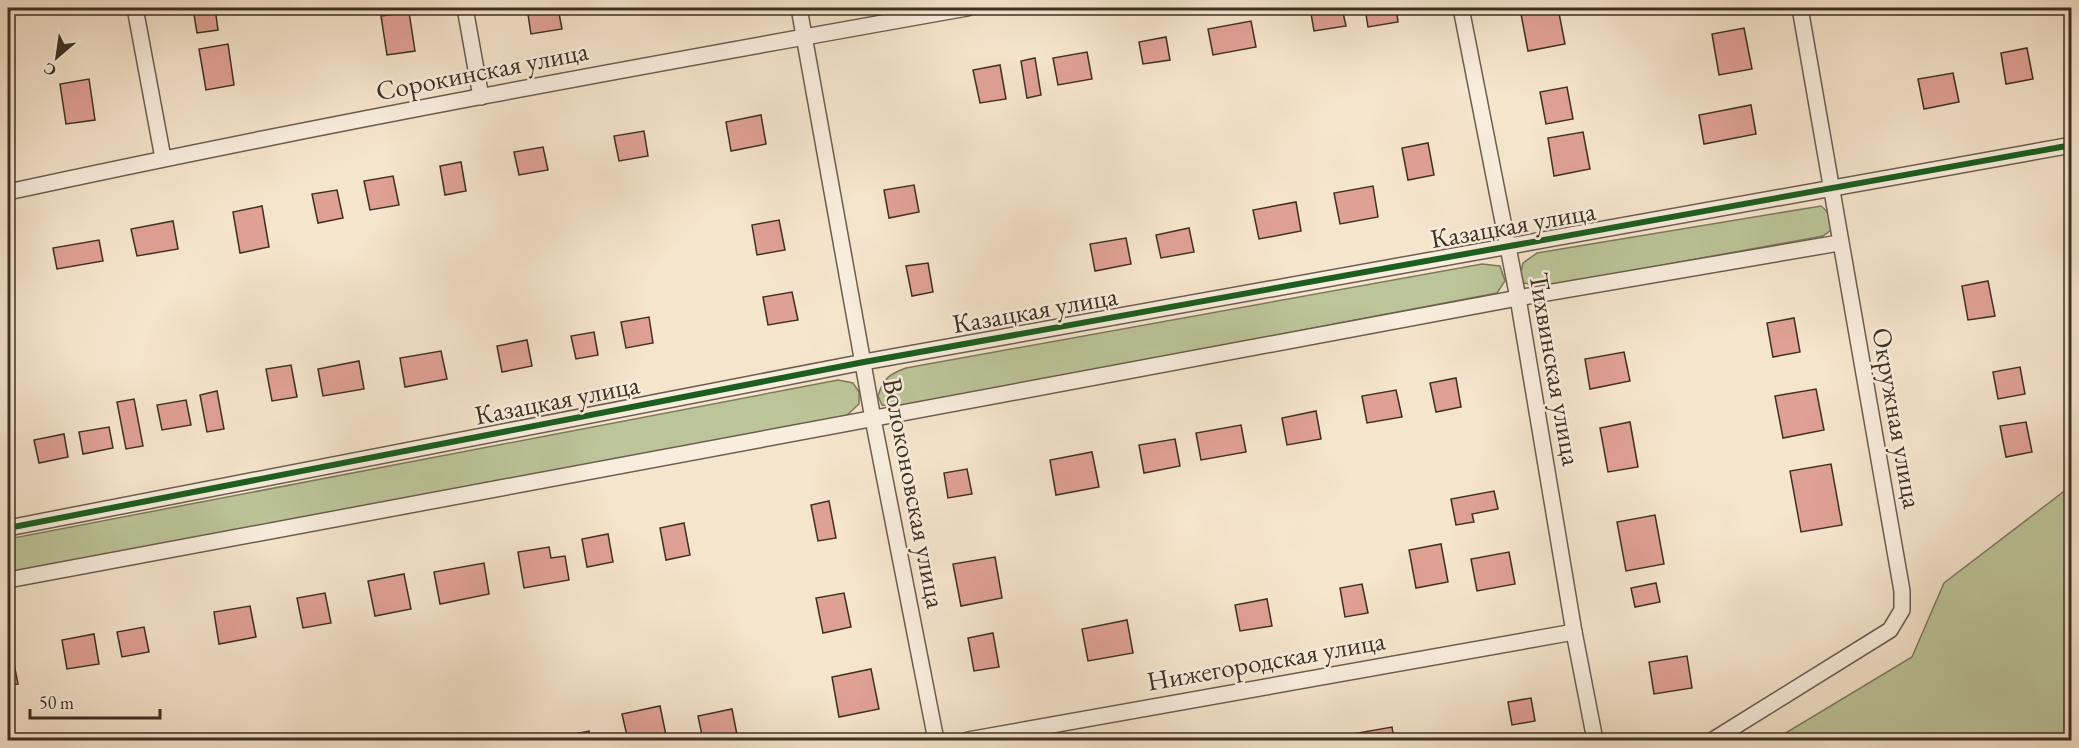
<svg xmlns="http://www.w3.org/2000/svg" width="2079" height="748" font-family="'EB Garamond',serif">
<rect width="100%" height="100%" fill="#f6e5cd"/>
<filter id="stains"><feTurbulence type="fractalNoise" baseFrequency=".00333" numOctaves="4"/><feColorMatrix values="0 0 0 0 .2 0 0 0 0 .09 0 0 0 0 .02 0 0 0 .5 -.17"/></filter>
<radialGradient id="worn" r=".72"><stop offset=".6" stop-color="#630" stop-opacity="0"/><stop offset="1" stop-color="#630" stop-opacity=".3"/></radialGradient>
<g fill="#bcc599" stroke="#7d7a5e" stroke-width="1.5">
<path d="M1821,206C1830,213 1831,218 1831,230L1823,236L1542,287L1524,283L1520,276L1523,263L1537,253Z"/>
<path d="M1482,264L1500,266L1505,281L1497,293L900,407L882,405L878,396C883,379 889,374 906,368Z"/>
<path d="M838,380L853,383L859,392V404L846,416L8,575V539Z"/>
<path d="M2071,486V740H1774L1912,657L1944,583Z"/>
</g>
<g fill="#e0a195" stroke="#3e3023" stroke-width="1.5">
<path d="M193,8H215L218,30L197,33Z"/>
<path d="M527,8H558L562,29L531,34Z"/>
<path d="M1310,8H1342L1346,26L1314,31Z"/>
<path d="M1365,8H1396L1398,22L1368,27Z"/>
<path d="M1558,8L1565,44L1528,51L1521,14Z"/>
<path d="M409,12L415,51L387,55L381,16Z"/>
<path d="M1251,21L1256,47L1213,55L1208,29Z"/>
<path d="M1744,28L1752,69L1719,75L1712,34Z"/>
<path d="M1166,37L1170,60L1143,64L1139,42Z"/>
<path d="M228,44L234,85L206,90L199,49Z"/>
<path d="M2027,48L2033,79L2006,84L2001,53Z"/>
<path d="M1087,52L1092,79L1058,85L1053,58Z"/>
<path d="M1035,58L1041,95L1027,98L1021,61Z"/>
<path d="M1000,65L1006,99L980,103L973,70Z"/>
<path d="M1953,73L1959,102L1924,109L1918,79Z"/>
<path d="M89,79L95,120L66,124L60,84Z"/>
<path d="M1567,87L1573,119L1546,124L1540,92Z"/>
<path d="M1751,105L1756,134L1704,144L1699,115Z"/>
<path d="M761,115L766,144L731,151L726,122Z"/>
<path d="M644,131L648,156L619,161L614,136Z"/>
<path d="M1583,132L1590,169L1554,176L1548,138Z"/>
<path d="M1428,143L1434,175L1408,180L1402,148Z"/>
<path d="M543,147L548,170L519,175L514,152Z"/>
<path d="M461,162L466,191L445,195L440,166Z"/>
<path d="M393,176L399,205L370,210L364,181Z"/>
<path d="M914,185L919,212L889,218L884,190Z"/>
<path d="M1373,186L1378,217L1340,224L1334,193Z"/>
<path d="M337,190L343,218L318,223L312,194Z"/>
<path d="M1296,202L1301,231L1259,239L1253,210Z"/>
<path d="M262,206L269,247L240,253L233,212Z"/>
<path d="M779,220L785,250L757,255L752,225Z"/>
<path d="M173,221L178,249L137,256L131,229Z"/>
<path d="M1189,228L1194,252L1161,258L1156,235Z"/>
<path d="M1126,238L1131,264L1095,271L1090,244Z"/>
<path d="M99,240L103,261L57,269L53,248Z"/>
<path d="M9,249L14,274L8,275V250Z"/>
<path d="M928,263L933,292L912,296L906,266Z"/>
<path d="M1988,281L1995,316L1968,320L1962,286Z"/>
<path d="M792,292L798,320L768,325L763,297Z"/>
<path d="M649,317L653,343L626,348L621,322Z"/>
<path d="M1794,318L1800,352L1773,357L1767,323Z"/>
<path d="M594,332L598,355L576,359L571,336Z"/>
<path d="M527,340L532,366L502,372L497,346Z"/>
<path d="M441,351L447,379L405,387L400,358Z"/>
<path d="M1624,352L1630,381L1590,389L1585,359Z"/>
<path d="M359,361L364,389L323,396L318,369Z"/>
<path d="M291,365L297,397L272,401L266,369Z"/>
<path d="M2020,367L2025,394L1998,399L1993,372Z"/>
<path d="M1456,378L1461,407L1436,412L1430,383Z"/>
<path d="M1816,389L1824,430L1783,438L1775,396Z"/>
<path d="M1396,390L1402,417L1367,423L1362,396Z"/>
<path d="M217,391L224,429L207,432L200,395Z"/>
<path d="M134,399L143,446L126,449L117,402Z"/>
<path d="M186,400L191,425L162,430L157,405Z"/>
<path d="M1316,411L1321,439L1287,445L1282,418Z"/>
<path d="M1630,422L1638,467L1608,472L1600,428Z"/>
<path d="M2026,422L2032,452L2006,457L2000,426Z"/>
<path d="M1241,425L1246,452L1201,460L1196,433Z"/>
<path d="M109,427L113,448L83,454L79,432Z"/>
<path d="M64,434L68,457L39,463L34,440Z"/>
<path d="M1175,439L1180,466L1144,473L1139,445Z"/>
<path d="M1092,452L1099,487L1056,495L1050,460Z"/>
<path d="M1831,464L1842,525L1801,532L1790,471Z"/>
<path d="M967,469L972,494L948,498L944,473Z"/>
<path d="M1494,491L1498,509L1472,514L1474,522L1456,525L1451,499Z"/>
<path d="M829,501L836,538L818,541L811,505Z"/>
<path d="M1655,515L1664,564L1626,571L1617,522Z"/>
<path d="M684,523L690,555L666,560L660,528Z"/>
<path d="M608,534L613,562L587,567L582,539Z"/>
<path d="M1441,544L1448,582L1416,588L1409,550Z"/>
<path d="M549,547L551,558L565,556L569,580L524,588L518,552Z"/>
<path d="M1509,552L1515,584L1477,591L1471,559Z"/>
<path d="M995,557L1002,598L961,606L953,564Z"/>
<path d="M484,563L489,594L440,604L434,572Z"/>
<path d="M404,574L411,609L375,616L368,581Z"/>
<path d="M1656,583L1660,602L1635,607L1631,588Z"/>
<path d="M1362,584L1368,613L1345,617L1340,588Z"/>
<path d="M325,593L331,623L303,628L297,598Z"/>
<path d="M844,593L851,627L823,633L816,598Z"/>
<path d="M1267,599L1272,626L1240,631L1235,605Z"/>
<path d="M250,606L256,637L219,644L214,612Z"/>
<path d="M1127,620L1133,653L1088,661L1082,629Z"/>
<path d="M144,627L149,652L122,657L117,632Z"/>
<path d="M993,633L999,667L974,671L968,638Z"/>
<path d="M94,634L99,664L67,669L62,640Z"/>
<path d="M8,648H11L18,684L8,685Z"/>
<path d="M1687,656L1692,688L1654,694L1649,662Z"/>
<path d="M871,669L879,709L839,717L832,677Z"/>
<path d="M1531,698L1535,721L1512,725L1508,702Z"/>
<path d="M660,706L667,740H628L622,714Z"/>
<path d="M732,709L738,740H703L698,716Z"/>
<path d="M1392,727L1394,740H1353L1352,734Z"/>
<path d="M589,731L591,740H558V737Z"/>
</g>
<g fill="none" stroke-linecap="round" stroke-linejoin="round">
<g stroke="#6c5d4e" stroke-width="18">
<g id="minor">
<path d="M135,8L163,158"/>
<path d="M465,8L481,97"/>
<path d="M799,8L873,419L936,740"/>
<path d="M1461,8L1518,298L1574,632L1595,740"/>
<path d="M8,192C326,123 646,65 967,8"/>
<path d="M8,528L864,362L2072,145"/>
<path d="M8,580L1518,298L1839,243"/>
<path d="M968,740L1574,632"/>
<path d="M1713,740L1890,630L1902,610V591L1800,8"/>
</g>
</g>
<use href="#minor" stroke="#f9eede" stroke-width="15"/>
<g stroke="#f9eede" stroke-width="10">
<path id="cycleway" d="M8,528L864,362L2072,145"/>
</g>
<use href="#cycleway" stroke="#1b5e20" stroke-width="6"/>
</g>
<g text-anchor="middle" stroke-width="5" stroke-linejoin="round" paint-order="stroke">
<g font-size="27" fill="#3e3023" stroke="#f9eede">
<text transform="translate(482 71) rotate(-11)" y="9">Сорокинская улица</text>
<text transform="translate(1513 225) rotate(-10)" y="9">Казацкая улица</text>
<text transform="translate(1035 310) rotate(-10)" y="9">Казацкая улица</text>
<text transform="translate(1555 369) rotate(80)" y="9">Тихвинская улица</text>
<text transform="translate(557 400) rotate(-11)" y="9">Казацкая улица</text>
<text transform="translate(1897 418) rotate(80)" y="9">Окружная улица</text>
<text transform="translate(914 493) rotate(79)" y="9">Волоконовская улица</text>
<text transform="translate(1266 661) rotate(-10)" y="9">Нижегородская улица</text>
</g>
</g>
<rect width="2079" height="748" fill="none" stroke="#f6e5cd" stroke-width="30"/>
<rect x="9" y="9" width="2061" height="730" fill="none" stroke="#3e3023" stroke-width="3"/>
<rect x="15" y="15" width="2049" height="718" fill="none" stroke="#3e3023" stroke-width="1.5"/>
<g transform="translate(57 57) rotate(209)" stroke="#f9eede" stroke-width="4.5" paint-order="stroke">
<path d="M0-4.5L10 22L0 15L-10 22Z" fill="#3e3023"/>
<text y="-9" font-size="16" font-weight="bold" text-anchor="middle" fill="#3e3023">С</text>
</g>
<path d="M30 709v9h130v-9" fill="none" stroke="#3e3023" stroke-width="3"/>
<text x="39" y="709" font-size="18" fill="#3e3023" stroke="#f9eede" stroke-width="4.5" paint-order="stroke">50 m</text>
<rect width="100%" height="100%" filter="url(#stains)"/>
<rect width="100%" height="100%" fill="url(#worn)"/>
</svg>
